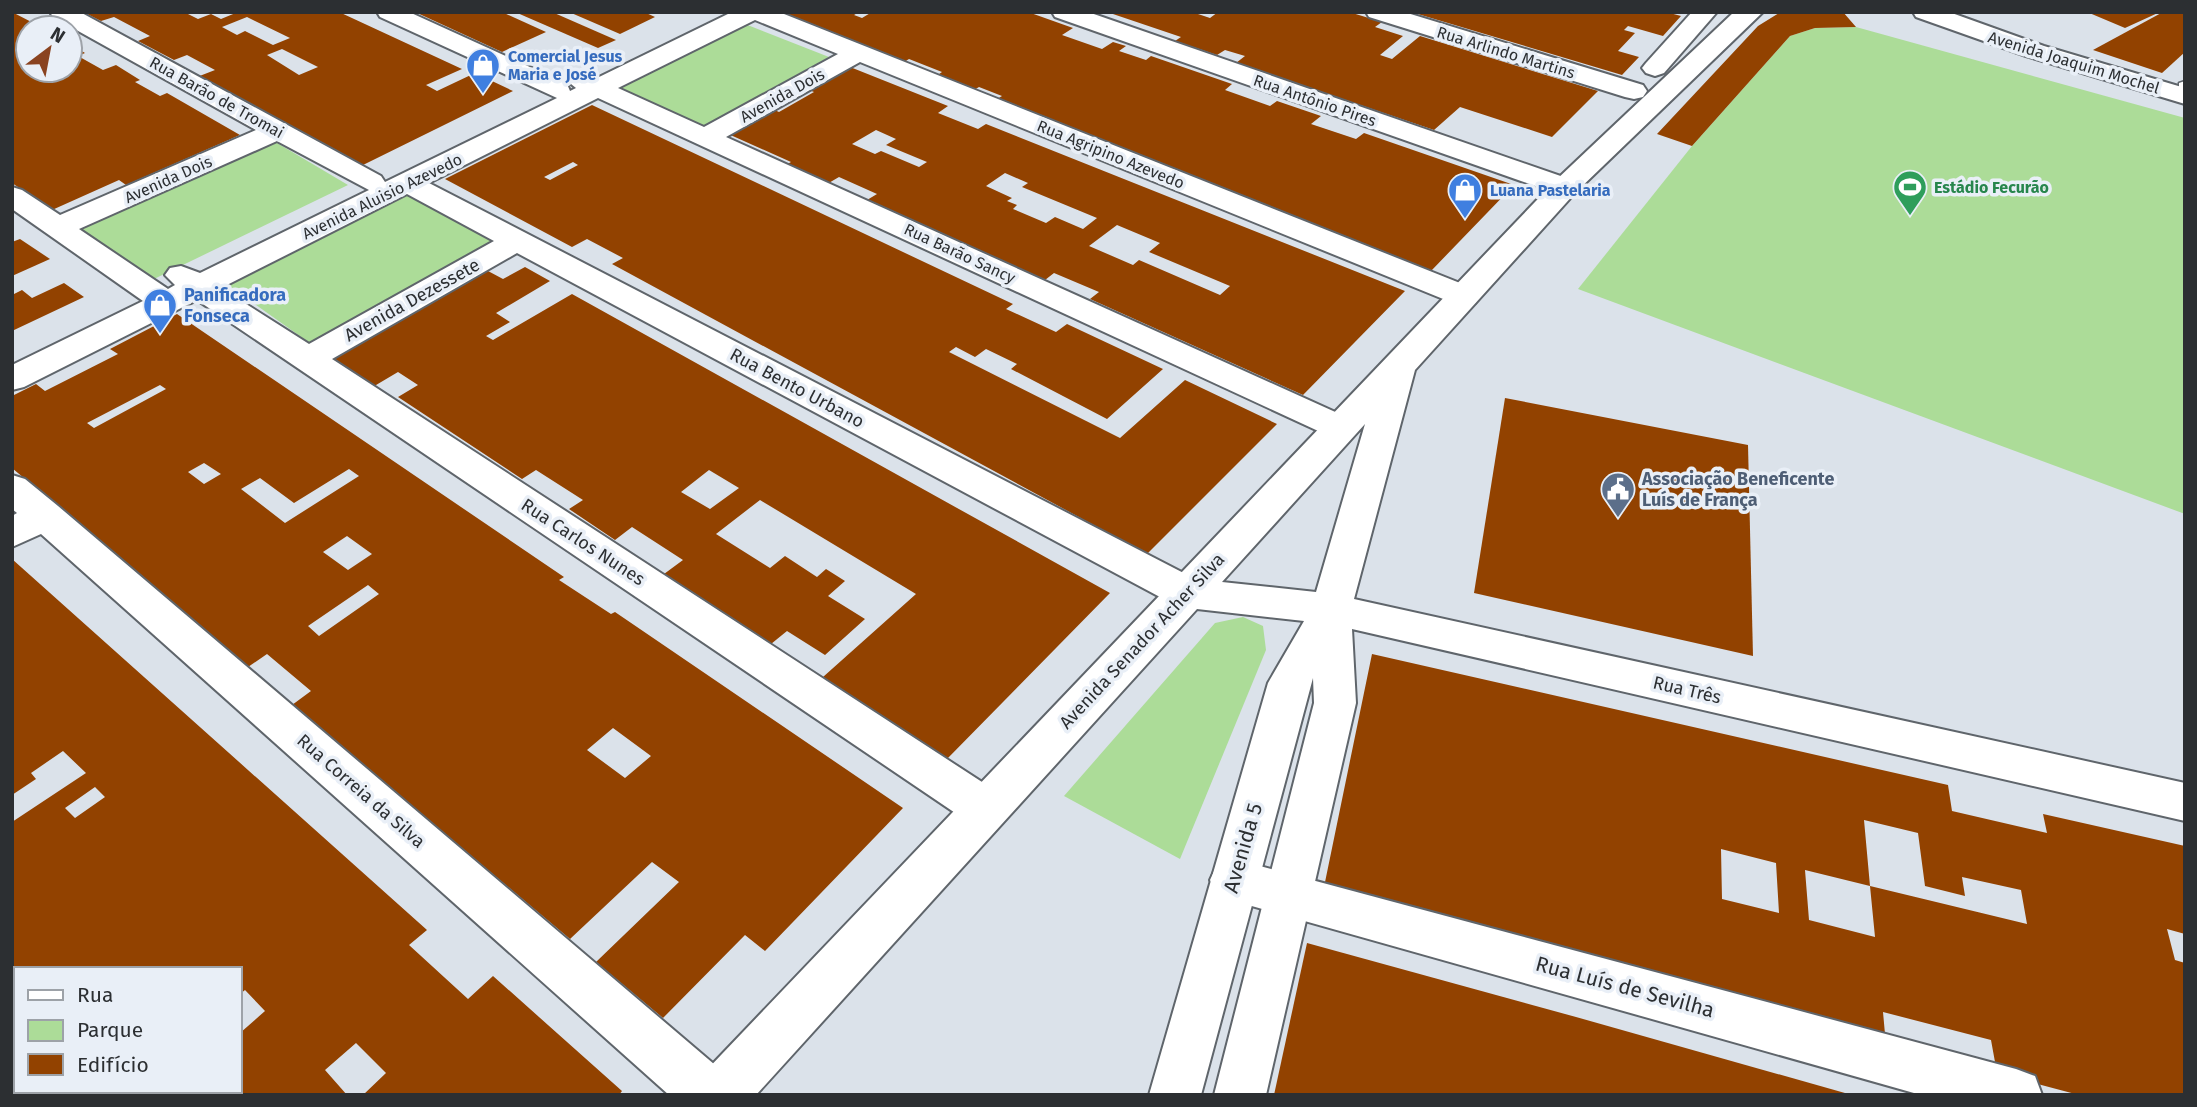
<svg xmlns="http://www.w3.org/2000/svg" width="2197" height="1107" font-family="'Fira Sans',sans-serif">
<rect width="100%" height="100%" fill="#dbe2ea"/>
<g fill="#acdc98">
<path d="M745,24L829,57L701,128L615,90Z"/>
<path d="M1856,27L2185,118V514L1578,289L1692,146L1790,36L1815,28Z"/>
<path d="M272,140L348,185L154,279L76,226Z"/>
<path d="M414,192L504,239L311,344L228,285Z"/>
<path d="M1243,617L1263,626L1266,650L1180,859L1064,796L1215,623Z"/>
</g>
<g fill="#924200" fill-rule="evenodd">
<path d="M12,12L43,28H28V70H70V44L85,53L78,56L103,70L116,65L140,80L135,82L160,96L167,93L240,135L126,185L119,180L52,210L12,183Z"/>
<path d="M83,12H184L198,19L211,14L221,19L238,12H339L462,69L426,85L437,91L475,73L513,91L363,165L197,77L215,70L187,55L174,60L138,41L150,36L114,17L101,21ZM247,17L290,38L273,45L245,31L237,35L222,27ZM282,49L318,67L299,75L267,55Z"/>
<path d="M415,12H502L546,32L502,52Z"/>
<path d="M515,12H552L616,40L598,48Z"/>
<path d="M569,12H644L655,17L620,34Z"/>
<path d="M768,12H859L854,15L862,18L872,12H1028L1073,28L1062,35L1102,49L1113,42L1126,46L1119,51L1146,60L1151,56L1232,84L1225,90L1270,106L1277,101L1321,116L1311,124L1356,139L1364,133L1514,185L1431,271L991,103L1002,96L979,87L969,93L932,79L942,72L909,59L901,64Z"/>
<path d="M1107,12H1192L1210,18L1218,12H1349L1382,22L1375,27L1403,36L1380,55L1392,59L1420,36L1598,91L1552,137L1460,107L1434,130L1236,63L1245,56L1225,50L1217,55L1175,41L1181,37Z"/>
<path d="M1411,12H1666L1681,16L1663,36L1628,26L1624,30L1635,33L1618,51L1639,57L1622,75Z"/>
<path d="M1843,12L1856,27L1815,28L1790,36L1692,146L1657,134L1758,26L1779,13Z"/>
<path d="M2087,12H2160L2125,28Z"/>
<path d="M2163,12H2185V52L2162,73L2093,50Z"/>
<path d="M845,65L948,106L938,113L978,129L986,124L1405,291L1303,395L1090,299L1099,292L1054,273L1045,280L867,200L877,194L839,177L827,184L786,165L791,162L726,133L770,108L779,112L814,92L804,88ZM876,130L896,139L886,145L927,162L919,167L881,151L875,154L852,144ZM1005,173L1028,183L1022,187L1097,218L1083,229L1055,217L1046,223L1013,209L1017,205L1007,201L1012,198L986,186ZM1117,225L1160,243L1149,252L1230,286L1220,295L1139,260L1133,265L1089,246Z"/>
<path d="M592,105L1013,304L1006,309L1056,332L1067,324L1163,369L1107,419L1011,369L1017,364L986,349L975,357L956,347L949,352L1120,438L1185,380L1277,424L1147,554L612,264L623,258L587,239L572,247L445,179ZM573,162L578,165L550,180L544,177Z"/>
<path d="M20,239L50,259L12,276V242Z"/>
<path d="M525,267L550,281L496,313L510,322L486,336L493,340L572,294L1110,593L947,759L823,677L916,594L760,500L716,534L770,568L785,556L817,577L826,569L845,581L828,596L865,619L825,655L787,631L771,644L664,574L683,560L632,527L615,540L569,509L583,500L536,470L522,479L398,397L418,385L398,372L371,388L327,358L488,271L503,279ZM709,470L739,488L710,509L681,492Z"/>
<path d="M64,283L84,297L12,331V295L22,290L32,298Z"/>
<path d="M177,314L564,577L559,580L611,614L615,612L903,808L765,951L745,935L663,1018L596,962L679,882L652,862L570,939L292,705L311,691L267,654L248,667L12,468V396L36,384L45,391L118,354L110,349ZM160,385L166,389L94,428L87,423ZM204,463L221,474L204,484L188,472ZM349,469L359,476L285,523L241,489L260,478L294,503ZM347,536L372,554L348,570L323,552ZM368,585L379,594L319,636L308,626ZM613,728L651,756L625,778L587,750Z"/>
<path d="M1505,398L1748,445L1753,656L1474,593Z"/>
<path d="M12,559L427,930L409,945L468,999L493,976L622,1091L619,1095H363L386,1073L356,1043L325,1070L347,1095H55L53,1091H240V1033L265,1011L245,990L240,994V969H16V1048L12,1044V822L86,773L63,751L31,773L36,779L12,795ZM95,787L105,797L75,818L65,808Z"/>
<path d="M1372,654L1948,785L1952,811L2047,833L2043,814L2185,846V934L2167,929L2175,960L2185,963V1095H2079L1997,1073L1991,1040L1883,1012L1885,1034L1324,887ZM1864,820L1918,833L1925,886L1965,896L1962,877L2021,890L2027,924L1870,886ZM1721,849L1776,863L1779,913L1722,899ZM1805,870L1870,886L1875,937L1809,920Z"/>
<path d="M1307,943L1576,1017L1852,1095H1274Z"/>
</g>
<g fill="none" stroke-linecap="round" stroke-linejoin="round">
<g stroke="#5f656b" stroke-width="3">
<path id="service" d="M2185,81V90L2179,89V83Z"/>
</g>
<g stroke="#5f656b" stroke-width="4">
<g id="minor">
<path d="M50,12H80L381,176L385,182L557,98L380,17L377,12H409L567,84L570,91L576,88L566,80L570,74L579,72L597,78L732,12H779L1475,289L1480,296L1475,303L1464,306L1453,303L860,62L726,137L1353,420L1359,428L1353,436L1341,440L1329,436L598,98L429,183L1201,582L1207,593L1201,604L1187,608L1173,604L517,253L332,359L1002,795L1009,809L1002,823L986,828L970,823L197,300L24,387L12,390V365L143,301L12,209V187L22,190L60,215L256,130L53,17ZM755,20L838,54L704,127L618,88ZM277,141L369,190L200,273L181,266L170,268L165,275L175,285L168,289L79,229ZM407,194L494,241L309,344L221,288Z"/>
<path d="M1052,12H1088L1575,181L1579,187L1575,193L1565,196L1555,193L1055,17Z"/>
<path d="M1366,12H1404L1643,85L1647,91L1643,97L1634,99L1625,97L1369,17Z"/>
<path d="M12,475L25,479L58,506L728,1076L735,1095H669L41,534L12,547V516L17,513L12,509Z"/>
<path d="M1234,859L2016,1069L2035,1076L2042,1095H1921L1234,901L1217,895L1210,880L1217,865Z"/>
<path d="M12,1062L16,1063V1091H43L44,1095H12Z"/>
</g>
</g>
<g stroke="#5f656b" stroke-width="4">
<g id="tertiary">
<path d="M1692,12H1717L1664,73L1655,76L1646,73L1642,68L1646,63Z"/>
<path d="M1734,12H1763L1575,193L1415,370L1354,599L2185,783V821L1352,629L1356,703L1266,1095H1214L1314,703L1313,678L1201,1095H1149L1268,683L1304,621L1197,609L756,1095H694L701,1076L1555,181ZM1365,424L1316,592L1222,582Z"/>
</g>
</g>
<g stroke="#5f656b" stroke-width="4">
<path id="secondary" d="M1913,12H1949L2044,46L2185,88V104L2026,56L1916,17Z"/>
</g>
<use href="#service" fill="#fff" fill-rule="evenodd"/>
<use href="#minor" fill="#fff" fill-rule="evenodd"/>
<use href="#tertiary" fill="#fff" fill-rule="evenodd"/>
<use href="#secondary" fill="#fff" fill-rule="evenodd"/>
</g>
<defs>
<g id="shop-pin" transform="scale(1.75)"><path d="M0 17L-7.5 6A9.5 9.5 0 1 1 7.5 6Z" fill="#3f7fe0" stroke="#e9eff7"/><path d="M-5-2.5h2.3a2.7 3.5 0 0 1 5.4 0H5L5.5 6h-11ZM-1.5-2.5h3a1.5 2.3 0 0 0-3 0Z" fill="#fff"/></g>
<g id="stadium-pin" transform="scale(1.75)"><path d="M0 17L-7.5 6A9.5 9.5 0 1 1 7.5 6Z" fill="#2e9e5b" stroke="#e9eff7"/><path d="M0-5a6.5 5 0 1 0 0 10a6.5 5 0 1 0 0-10ZM-3.5-1.8h7v3.6h-7Z" fill="#fff"/></g>
<g id="civic-pin" transform="scale(1.75)"><path d="M0 17L-7.5 6A9.5 9.5 0 1 1 7.5 6Z" fill="#5c6f8a" stroke="#e9eff7"/><path d="M-.6-6.5H3V-4.5H.6V-3L4-1V1h2V6H-6V1h2V-1L-.6-3ZM-1.2 2.5V6h2.4V2.5Z" fill="#fff"/></g>
</defs>
<g fill-rule="evenodd">
<use href="#shop-pin" x="483" y="65"/>
<use href="#stadium-pin" x="1910" y="187"/>
<use href="#shop-pin" x="1465" y="190"/>
<use href="#shop-pin" x="160" y="305"/>
<use href="#civic-pin" x="1618" y="489"/>
</g>
<g text-anchor="middle" stroke-width="7" stroke-linejoin="round" paint-order="stroke">
<g font-size="16" fill="#2c2f32" stroke="#e9eff7">
<text transform="translate(1506 52) rotate(17)" y="6">Rua Arlindo Martins</text>
<text transform="translate(2074 62) rotate(17)" y="6">Avenida Joaquim Mochel</text>
<text transform="translate(782 95) rotate(-29)" y="6">Avenida Dois</text>
<text transform="translate(217 97) rotate(29)" y="6">Rua Barão de Tromai</text>
<text transform="translate(1315 100) rotate(19)" y="6">Rua Antônio Pires</text>
<text transform="translate(1111 154) rotate(22)" y="6">Rua Agripino Azevedo</text>
<text transform="translate(168 179) rotate(-24)" y="6">Avenida Dois</text>
<text transform="translate(382 196) rotate(-26)" y="6">Avenida Aluisio Azevedo</text>
<text transform="translate(960 253) rotate(25)" y="6">Rua Barão Sancy</text>
</g>
<g font-size="16" font-weight="bold" fill="#366cbe" stroke="#e9eff7" text-anchor="start">
<text x="508" y="62">Comercial Jesus<tspan x="508" dy="18">Maria e José</tspan></text>
<text x="1490" y="196">Luana Pastelaria</text>
</g>
<g font-size="16" font-weight="bold" fill="#27864d" stroke="#e9eff7" text-anchor="start">
<text x="1934" y="193">Estádio Fecurão</text>
</g>
<g font-size="18" font-weight="bold" fill="#366cbe" stroke="#e9eff7" text-anchor="start">
<text x="184" y="301">Panificadora<tspan x="184" dy="21">Fonseca</tspan></text>
</g>
<g font-size="18" fill="#2c2f32" stroke="#e9eff7">
<text transform="translate(412 300) rotate(-29)" y="6">Avenida Dezessete</text>
<text transform="translate(797 388) rotate(28)" y="6">Rua Bento Urbano</text>
<text transform="translate(583 542) rotate(33)" y="6">Rua Carlos Nunes</text>
<text transform="translate(1142 641) rotate(-47)" y="6">Avenida Senador Acher Silva</text>
<text transform="translate(1687 690) rotate(13)" y="6">Rua Três</text>
<text transform="translate(361 791) rotate(41)" y="6">Rua Correia da Silva</text>
</g>
<g font-size="18" font-weight="bold" fill="#4e5e75" stroke="#e9eff7" text-anchor="start">
<text x="1642" y="485">Associação Beneficente<tspan x="1642" dy="21">Luís de França</tspan></text>
</g>
<g font-size="21" fill="#2c2f32" stroke="#e9eff7">
<text transform="translate(1243 848) rotate(-74)" y="7">Avenida 5</text>
<text transform="translate(1625 987) rotate(15)" y="7">Rua Luís de Sevilha</text>
</g>
</g>
<rect width="2197" height="1107" fill="none" stroke="#2c2f32" stroke-width="28"/>
<rect x="14" y="967" width="228" height="126" fill="#e9eff7" stroke="#9da2a8" stroke-width="2"/>
<rect x="28" y="990" width="35" height="10" fill="#ffffff" stroke="#9da2a8" stroke-width="2"/>
<text x="77" y="1002" font-size="21" fill="#2c2f32">Rua</text>
<rect x="28" y="1020" width="35" height="21" fill="#acdc98" stroke="#9da2a8" stroke-width="2"/>
<text x="77" y="1037" font-size="21" fill="#2c2f32">Parque</text>
<rect x="28" y="1054" width="35" height="21" fill="#924200" stroke="#9da2a8" stroke-width="2"/>
<text x="77" y="1072" font-size="21" fill="#2c2f32">Edifício</text>
<g transform="translate(49 49) rotate(32)"><circle r="33" fill="#e9eff7" stroke="#9da2a8" stroke-width="2"/>
<path d="M0-5L12 26L0 18L-12 26Z" fill="#8a4320"/>
<text y="-10" font-size="19" font-weight="bold" text-anchor="middle" fill="#2c2f32">N</text>
</g>
</svg>
